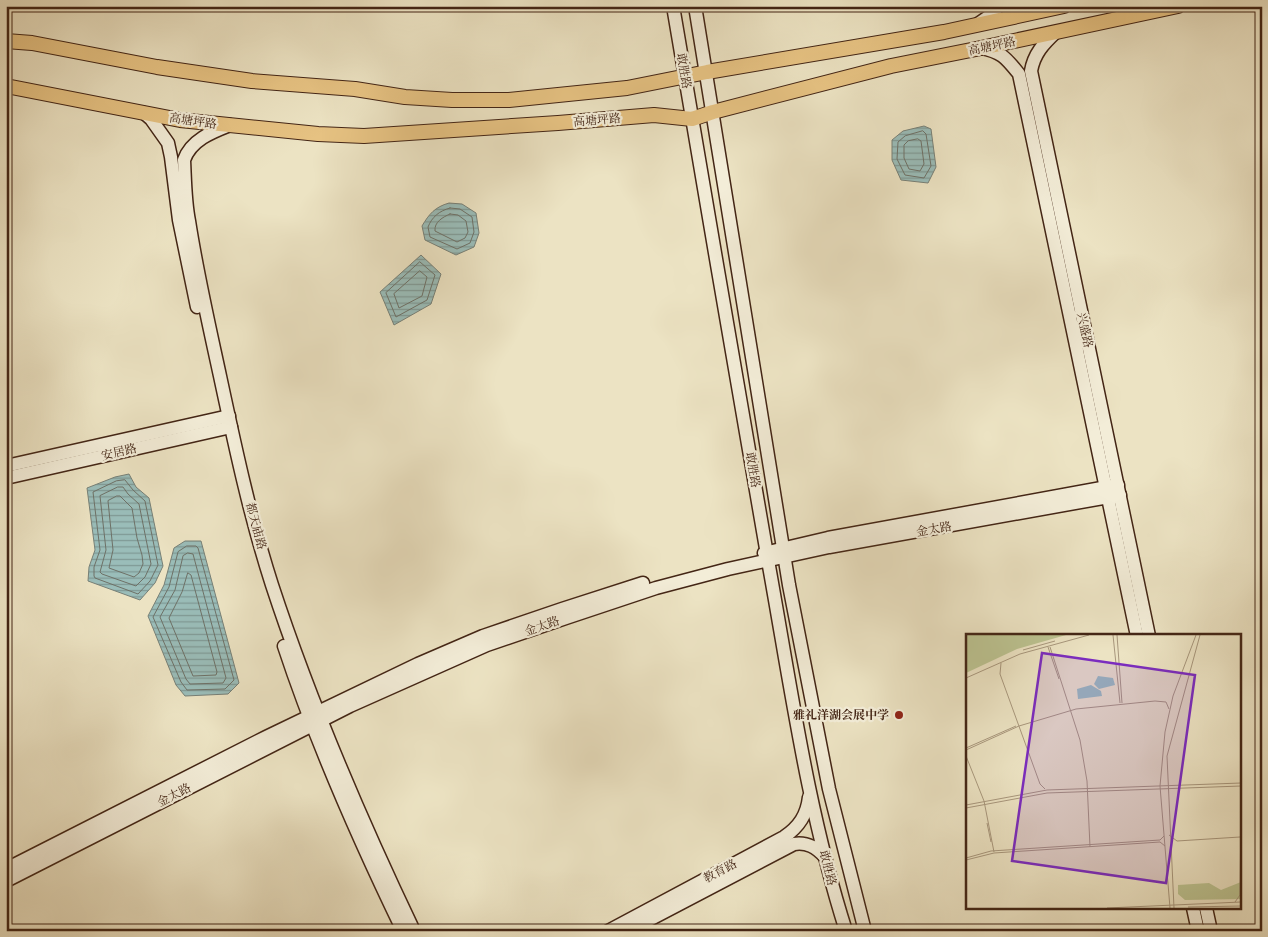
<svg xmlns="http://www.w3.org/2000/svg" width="1268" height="937" font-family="'Libre Caslon Text','Noto Serif SC',serif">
<defs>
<pattern id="water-rules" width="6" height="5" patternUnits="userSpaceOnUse" patternTransform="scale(1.25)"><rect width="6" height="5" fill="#9abdb9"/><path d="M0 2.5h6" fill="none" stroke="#7f9995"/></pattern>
</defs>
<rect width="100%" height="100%" fill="#ece3c3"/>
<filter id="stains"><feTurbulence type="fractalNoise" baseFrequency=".004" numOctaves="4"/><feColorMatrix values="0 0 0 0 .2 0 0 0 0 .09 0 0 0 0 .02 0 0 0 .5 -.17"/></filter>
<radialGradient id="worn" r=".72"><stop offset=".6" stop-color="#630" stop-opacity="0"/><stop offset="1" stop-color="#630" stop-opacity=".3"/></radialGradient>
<g fill="url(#water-rules)" stroke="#778077">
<path d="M924,126L931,129L936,167L928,183L901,180L892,160V140L903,131Z"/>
<path d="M449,203L462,204L476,213L479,233L474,247L456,255L425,240L422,226C429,214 435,207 449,203Z"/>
<path d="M421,255L441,274L431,304L394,325L380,292Z"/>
<path d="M129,474L136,487L149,498L163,566L155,583L140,600L88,581L89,567L95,550L87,488L115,477Z"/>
<path d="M185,541H201L239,683L228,694L185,696L176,685L148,616L164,585L174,548Z"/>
</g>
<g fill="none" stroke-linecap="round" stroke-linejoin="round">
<g stroke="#6e7167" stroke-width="1">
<path d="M923,131L926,134L931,166L924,178L905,175L897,159L898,142L905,136Z"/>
<path d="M918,139L921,141L924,164L920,171L909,169L904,158V145L908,141Z"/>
<path d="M450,208L460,209L472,217L474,232L470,243L457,249L430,237L428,227C432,217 439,211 450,208Z"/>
<path d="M450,214L458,215L466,221L468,232L465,238L457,242L435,231C434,222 443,217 450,214Z"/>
<path d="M420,262L435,275L427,300L396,317L386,293Z"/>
<path d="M420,271L427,277L422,296L399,308L394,294Z"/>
<path d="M125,480L133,490L145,501L158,565L150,581L138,594L95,578L94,576V567L100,550L93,492L116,481Z"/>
<path d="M118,487H123L128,494L139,504L151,564L145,577L136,586L102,574L100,572L106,550L100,496Z"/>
<path d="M117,496H120L132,508L137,538L142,555L143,564L139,573L134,577L109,568L113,550L108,501Z"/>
<path d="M187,546H196L198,548L234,680L225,689L187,690L181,682L153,617L169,587L178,552Z"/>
<path d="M188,553L193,554L226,678L223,683L190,684L186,679L160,617L175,590L183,556Z"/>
<path d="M188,573L191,575L217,672L216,675L193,676L169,618L182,592Z"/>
</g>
<g stroke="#432515" stroke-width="15">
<g id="secondary">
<path d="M673,6C705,193 736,379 769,566C791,688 808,812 846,931"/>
<path d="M695,6L789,585L829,789L865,931"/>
<path d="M978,24L991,15L999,6"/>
<path d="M1056,32C1043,44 1034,54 1031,71L1149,636"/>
<path d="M981,48C1002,52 1006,58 1019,74L1137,636"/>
<path d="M144,113L151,119L168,143L171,157L179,220L197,307"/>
<path d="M230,125C212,132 191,140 184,160C185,180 185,201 189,221C197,273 209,325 220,376C235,446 250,517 272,585C311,704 360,818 414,931"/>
<path d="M6,466L229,416"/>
<path d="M6,478L231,427"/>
<path d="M764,553L828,538L1118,485"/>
<path d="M284,646C316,743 358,838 403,931"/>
<path d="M6,869L266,737L418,664L483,636L562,609L643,583"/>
<path d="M6,881L350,706L487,645L566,618L656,588L728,569L829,547L1120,495"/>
<path d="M1193,908L1198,931"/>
<path d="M1206,908L1211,931"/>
<path d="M608,931L784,837C799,827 807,815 809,797"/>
<path d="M628,931L794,844C807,842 816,847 825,857"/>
</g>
</g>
<g stroke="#432515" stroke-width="16">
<g id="primary">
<path d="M6,41L32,43L157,67L252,81L355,89L405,97L452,100H509L627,88L707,72L944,32L1064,6"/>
<path d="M6,86L180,120L318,134L364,136L558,123L654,115L692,119L713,112L891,66L981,48L1178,6"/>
</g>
</g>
<use href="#secondary" stroke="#f3edd8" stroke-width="12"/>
<use href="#primary" stroke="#e6c282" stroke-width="14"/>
</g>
<circle fill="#8f2418" stroke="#f3edd8" stroke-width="2" cx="899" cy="715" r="5"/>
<g text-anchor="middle" stroke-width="4.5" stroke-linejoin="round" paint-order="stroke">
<g font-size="12" fill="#432515" stroke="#f3edd8">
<text transform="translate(992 46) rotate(-12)" y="4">高塘坪路</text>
<text transform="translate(684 71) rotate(80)" y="4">敢胜路</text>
<text transform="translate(597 120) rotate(-5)" y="4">高塘坪路</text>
<text transform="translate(193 121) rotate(8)" y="4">高塘坪路</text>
<text transform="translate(1085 330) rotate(78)" y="4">兴盛路</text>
<text transform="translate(119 452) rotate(-13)" y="4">安居路</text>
<text transform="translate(753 470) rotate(80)" y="4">敢胜路</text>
<text transform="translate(256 526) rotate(75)" y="4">都天庙路</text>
<text transform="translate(934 529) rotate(-10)" y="4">金太路</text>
<text transform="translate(542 626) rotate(-19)" y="4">金太路</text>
<text transform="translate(174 795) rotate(-27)" y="4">金太路</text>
<text transform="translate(828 868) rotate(76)" y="4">敢胜路</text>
<text transform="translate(720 871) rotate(-28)" y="4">教育路</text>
</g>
<g font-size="12" font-weight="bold" fill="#432515" stroke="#f3edd8" text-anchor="end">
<text x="889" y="719">雅礼洋湖会展中学</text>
</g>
</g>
<g transform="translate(966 634)">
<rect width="275" height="275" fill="#ece3c3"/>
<path d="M0,1H100L51,15L0,39ZM275,248V265L219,266L212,260V251L243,249L255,256Z" fill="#bcc391"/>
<path d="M132,42L147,44L149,51L133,55L128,50ZM125,51L135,57L136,62L112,65L111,55Z" fill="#9abdb9"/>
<path fill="none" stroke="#a8977d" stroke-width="1" d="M147,1L154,69M151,1L156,69M82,13L93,45M84,13L114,106L121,147L124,213M57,16L89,7M35,29L34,40L74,150L79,155M0,44L54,20L123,1M0,114L50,92M0,116L53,92L110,75L189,67L200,68L203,75M0,122L18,167L28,218M0,171L81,156L275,149M0,174L81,159L275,152M21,189L25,208M203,201L211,207L274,203M0,224L25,217L194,206L198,202M0,226L28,219L194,208L199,212M269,268L274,261L275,177M222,273L275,272M141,274L275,268M204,274L194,152L199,98L207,62L230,1M208,274L201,122L234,1"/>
<path fill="#7b2cbf" fill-opacity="0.15" stroke="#7b2cbf" stroke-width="2.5" d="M76,19L229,41L200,249L46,227Z"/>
<rect width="275" height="275" fill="none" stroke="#432515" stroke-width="2.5"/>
</g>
<rect width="1268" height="937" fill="none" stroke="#ece3c3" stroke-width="25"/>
<rect x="8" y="8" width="1253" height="922" fill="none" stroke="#432515" stroke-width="2.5"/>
<rect x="12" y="12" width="1243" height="912" fill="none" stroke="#432515"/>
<rect width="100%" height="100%" filter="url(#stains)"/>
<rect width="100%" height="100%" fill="url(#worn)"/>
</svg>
